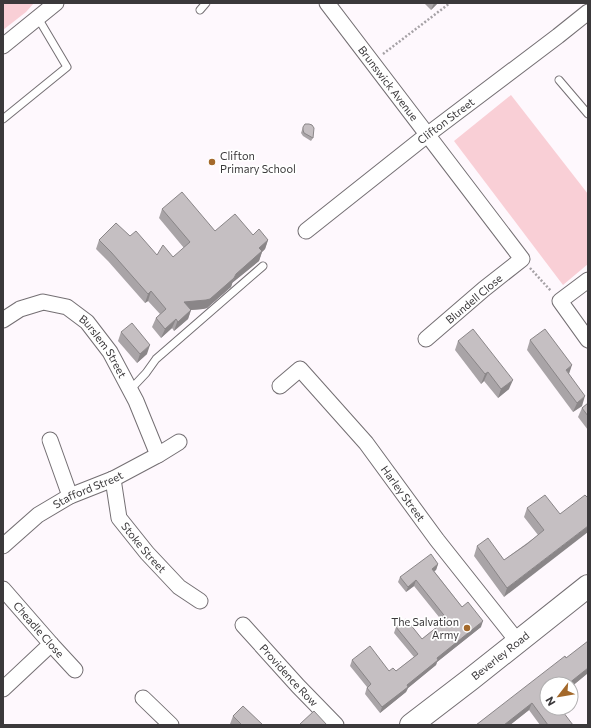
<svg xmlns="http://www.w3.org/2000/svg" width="591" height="728" font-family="Commissioner,sans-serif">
<rect width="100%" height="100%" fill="#fef8fd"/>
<g fill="#f9cfd6">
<path d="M3,3H34L26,12L3,30Z"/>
<path d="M511,95L588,194V264L563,285L454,141Z"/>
</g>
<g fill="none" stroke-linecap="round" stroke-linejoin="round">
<g stroke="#746f73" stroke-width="9">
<g id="lane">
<path d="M200,10L206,3"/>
<path d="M559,80L588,114"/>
<path d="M3,119L67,67L38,18"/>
<path d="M130,390L146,373L156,359L263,266"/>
</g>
</g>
<g stroke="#746f73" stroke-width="17">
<g id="street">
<path id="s1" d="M327,3L522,259L484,289L426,339"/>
<path d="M3,46L56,3"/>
<path id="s2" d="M306,231L427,135L558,36L588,12"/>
<path d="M588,280L560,301L588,340"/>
<path id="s3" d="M3,320L20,309L43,302L67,307L87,322L110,352L136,401L158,455"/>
<path id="s4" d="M280,386L300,369L366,443L437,540L518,642"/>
<path d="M50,440L70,496"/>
<path id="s5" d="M113,479L119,518L147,553L179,587L200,601"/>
<path id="s6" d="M3,546L38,515L70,496L113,479L158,455L179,442"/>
<path id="s7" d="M3,589L51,644L75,670"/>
<path id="s8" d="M243,625L298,686L336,725"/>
<path d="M3,689L51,644"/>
<path d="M143,698L171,725"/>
</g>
</g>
<g stroke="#746f73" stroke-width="24">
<g id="primary">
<path id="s9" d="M411,725L471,679L588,586"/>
</g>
</g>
<g stroke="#a6a2a6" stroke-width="2.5" stroke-dasharray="2 2" stroke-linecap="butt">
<path d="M383,54L450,3"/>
<path d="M530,268L551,291"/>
</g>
<use href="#lane" stroke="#fff" stroke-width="7"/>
<use href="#street" stroke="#fff" stroke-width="15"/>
<use href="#primary" stroke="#fff" stroke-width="22"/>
</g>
<g fill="#a9a4a7">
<path d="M424,3H438L431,10Z"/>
<path d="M303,127L313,138L311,141L303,136L301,133Z"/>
<path d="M162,209L215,231L253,235L268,240L265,249L262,252L259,261L232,283L231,287L207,308L203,309L191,310L188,319L174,331L172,328L161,338L152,327L156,318L160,314L148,301L145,303L108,261L96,249L99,240L130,236L157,255L173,257L184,248L159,218Z"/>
<path d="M121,332L147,354L137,363L118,341Z"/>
<path d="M530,340L569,374L582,406L573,412L527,350Z"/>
<path d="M458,341L509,389L498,398L484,381L481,384L455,350Z"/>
<path d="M588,403V430L578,417L582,408Z"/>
<path d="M527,508L560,514L504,597L474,556L477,546L504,560L538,535L524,517Z"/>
<path d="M438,564L436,570L434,571L462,607L481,627L437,662L436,665L408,688L406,692L380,713L365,694L367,687L350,666L352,660L389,671H396L414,657L394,633L396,627L422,639L443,622L414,586L406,592L398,582L400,577Z"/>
<path d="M566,658L588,673L571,687V684H547V708L573,725H540L529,710L510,725H476Z"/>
<path d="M233,716L263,725H231L230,724Z"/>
</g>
<g fill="#8a8688">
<path d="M434,3H438L431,10Z"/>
<path d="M268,240L265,249L262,252L259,261L232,283L236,274L259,248Z"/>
<path d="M234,278L231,287L207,308L203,309L191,310L188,319L174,331L184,302Z"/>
<path d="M151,291L148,301L145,303L148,294Z"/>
<path d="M176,319L172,328L161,338L165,329Z"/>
<path d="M150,345L147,354L137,363L140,354Z"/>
<path d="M572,365L569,374L566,370Z"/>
<path d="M488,372L484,381L481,384L485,374Z"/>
<path d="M513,380L509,389L498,398L501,389Z"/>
<path d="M585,396L582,406L573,412L577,403Z"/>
<path d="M588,526V532L504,597L507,588Z"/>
<path d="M438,564L436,570L430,574L432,569Z"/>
<path d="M416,580L414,586L406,592L408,587Z"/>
<path d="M483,621L481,627L437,662L436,665L408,688L406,692L380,713L382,707L407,685L437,658Z"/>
<path d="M588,668V673L571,687V684H568Z"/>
<path d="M532,703L529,710L510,725H504Z"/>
</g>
<g fill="#c5bfc2" stroke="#8a8688">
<path d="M305,124H309L312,125L314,128L313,138L304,133L303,130V127Z"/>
<path d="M182,192L215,231L235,214L253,235L259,229L268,240L259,248L262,251L236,274L234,278L210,299L206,300L184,302L191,310L178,322L176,319L165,329L156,318L166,309L151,291L148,294L111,252L99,240L116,223L130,236L136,231L157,255L163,245L173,257L190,242L162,209Z"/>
<path d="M132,323L150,345L140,354L121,332Z"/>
<path d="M473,329L513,380L501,389L488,372L485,374L458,341Z"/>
<path d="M545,329L572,365L566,370L585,396L577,403L530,340Z"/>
<path d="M588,403V416L582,408Z"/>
<path d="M545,495L560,514L585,495L588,498V526L507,588L477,546L488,538L504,560L527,544L544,530L527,508Z"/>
<path d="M431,554L438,564L432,569L462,607L468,602L483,621L437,658L438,660L407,685L408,687L382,707L367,688L371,684L352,660L370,646L389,671L393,668L396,671L418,654L396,627L406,619L422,639L447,619L416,580L408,587L400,577Z"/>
<path d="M588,641V668L568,684H547V708H560L573,725H548L532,703L504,725H476L565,656L566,658Z"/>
<path d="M243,706L263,725H242L233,716Z"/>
<path d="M314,711L327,725H301L300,724Z"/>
</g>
<g fill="#a4692b" stroke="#fff" stroke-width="1.5">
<circle cx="212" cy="162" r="4"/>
<circle cx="467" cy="628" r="4"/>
</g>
<g text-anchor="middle" stroke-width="3.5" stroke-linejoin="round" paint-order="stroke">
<g font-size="11" fill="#3b393b" stroke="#fff">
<text dy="4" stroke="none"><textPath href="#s1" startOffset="101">Brunswick Avenue</textPath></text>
<text dy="4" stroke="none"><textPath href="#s2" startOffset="178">Clifton Street</textPath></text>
<text transform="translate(474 299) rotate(-40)" y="4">Blundell Close</text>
<text dy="4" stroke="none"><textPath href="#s3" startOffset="123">Burslem Street</textPath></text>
<text dy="4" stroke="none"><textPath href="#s6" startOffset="103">Stafford Street</textPath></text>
<text dy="4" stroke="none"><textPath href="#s4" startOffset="188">Harley Street</textPath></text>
<text dy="4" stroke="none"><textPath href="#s5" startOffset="78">Stoke Street</textPath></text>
<text dy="4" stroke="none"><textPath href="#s7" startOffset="54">Cheadle Close</textPath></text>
<text dy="4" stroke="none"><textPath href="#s9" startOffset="113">Beverley Road</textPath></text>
<text dy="4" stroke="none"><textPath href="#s8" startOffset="68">Providence Row</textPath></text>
</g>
<g font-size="11" fill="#3b393b" stroke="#fff" text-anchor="start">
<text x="220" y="160">Clifton<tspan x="220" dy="13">Primary School</tspan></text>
<text x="459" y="626" text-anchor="end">The Salvation<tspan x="459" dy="13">Army</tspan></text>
</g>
</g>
<rect width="591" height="728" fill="none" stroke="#3b393b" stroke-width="8"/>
<g transform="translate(559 696) rotate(239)"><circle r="19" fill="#ffffff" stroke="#b1b0b1"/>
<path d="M0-3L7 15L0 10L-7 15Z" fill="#a4692b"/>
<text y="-6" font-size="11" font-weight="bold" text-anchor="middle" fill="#3b393b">N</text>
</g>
</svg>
